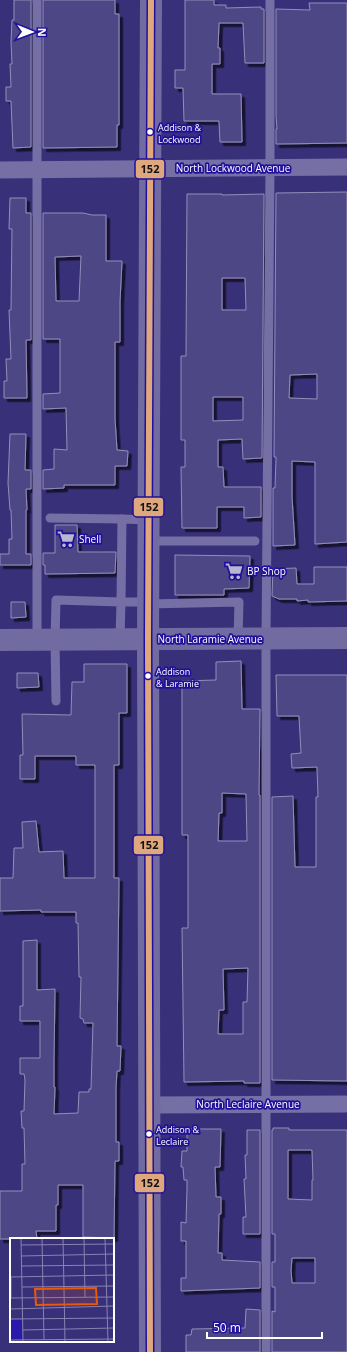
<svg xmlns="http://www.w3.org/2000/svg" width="347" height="1352" font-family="'Open Sans',sans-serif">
<defs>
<filter id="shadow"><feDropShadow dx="3.5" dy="3.5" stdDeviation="0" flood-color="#0009"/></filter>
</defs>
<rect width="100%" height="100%" fill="#39307a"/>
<g fill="#4e4785" stroke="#938eb9" fill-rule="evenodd" filter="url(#shadow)">
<path d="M14,0H31V147L13,148L11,101H6V87H11L10,64H12L11,42L12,20H14Z"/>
<path d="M43,0H115V14H119V125H117V147L43,148Z"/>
<path d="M185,0H214V5H226V8L261,7V9H264V63H245L243,23H219L218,48H220V64H212V94H241L242,142H220L219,121H184L183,88H175V70H185Z"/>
<path d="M309,3H347V143L276,144V129H277L276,116V9L310,10Z"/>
<path d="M347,192V542L315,544V462L292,461V497L295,545L273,546V488H275L276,459V457H274L276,193ZM317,374V399L289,398L290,375Z"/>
<path d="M187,194H222V195L264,194L262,458L243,459L242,439L218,440V467H223L224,487H261V517L244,518V507H217V528H182L181,467H185V440H181V356H186ZM222,278H245L246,310H222ZM213,397H243V420L213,421Z"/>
<path d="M10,198H26V213H31V340H26L27,398H4V381H7L6,359H11L9,310H11L12,229H9Z"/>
<path d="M43,213H83L92,215H106V261H122L120,301V342H115V419L117,450L128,451L127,466H115V485H64V488L43,489V470L54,469V449L67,450L66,408L43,409V394L60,393V339H43ZM81,256L79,301H56L55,257Z"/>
<path d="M10,434H26L25,470H31V489H26L27,510H26V554H31V565H0V554H9V539H12L11,510H10L8,483Z"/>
<path d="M55,525H77L78,552H116L115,573L45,574V565H43V553H55Z"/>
<path d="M175,555L250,556L249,588L224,589V595H175Z"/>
<path d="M314,567H347V601L308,602V600L297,601V599H279L272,596L273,569L296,568L297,584H314Z"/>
<path d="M11,602H25L26,617L11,618Z"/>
<path d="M241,661L242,709H260L259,795H260V1083H244V1081L184,1082L182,928H188V835H182V681L216,680V662ZM222,793L246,794L247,841H218L219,813H222ZM248,968L247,1002H243V1034H218L219,1010H224L223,969Z"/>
<path d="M84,664H127V713H119V765H114V878H119L117,1046H121L120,1071H117L116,1087V1142H119V1161H115L114,1238L83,1237V1185H58V1205H56V1231H36L37,1239H0V1191H22V1164H25L24,1128H22L21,1111H24L25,1080L24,1074H20V1058H40V1021H20V1006H23V941L37,940V990L55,989L54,1061V1087H55L54,1114L78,1113L79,1092H89V1089H91L93,1023H84L83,1019L80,1018L81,977H79L78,923H76V912H41V910L0,911V878H13L14,848H23L22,822L36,821L39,852L63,851L64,878H95V765H76V756H35V779H20V755H23L22,714L71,715L72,682H84Z"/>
<path d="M17,673H38L39,687L17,688Z"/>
<path d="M276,675H347V1081L272,1080V797L293,796L295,867H316V797H318L317,767L292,768L291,754L301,753L299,716H277Z"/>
<path d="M273,1128H289V1130H347V1352H272V1311L275,1312V1287H272V1262H275V1234H272V1130H273ZM288,1150H312L313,1180H312V1200L288,1199ZM292,1258H315V1283H292L291,1270Z"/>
<path d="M187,1129H221L220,1167H215L216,1197H221V1214H219L218,1253H222V1260L260,1262V1288L181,1291V1278H186V1241H181V1222L186,1223L187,1188V1180H184L183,1167H181L182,1151H187Z"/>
<path d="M247,1130H260V1234H243V1217H246L244,1179H246L245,1155H247Z"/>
<path d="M246,1309L260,1310V1352H186V1335H191L192,1329L245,1328Z"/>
</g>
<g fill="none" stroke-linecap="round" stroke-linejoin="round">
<g stroke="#756fa5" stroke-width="9">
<path d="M50,518L122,519"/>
<path d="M148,541H255"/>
<path d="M148,602H121L122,519L149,520"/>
<path d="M148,604L239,602L238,638"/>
<path d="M37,640V0"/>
<path d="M56,701L55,640L56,600L121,602L120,639"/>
<path d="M266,1352V639L270,168V0"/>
</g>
<g stroke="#756fa5" stroke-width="17">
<path d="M0,170L347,167"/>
<path d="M149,1105L347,1104"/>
</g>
<g stroke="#716ba1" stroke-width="22">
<path d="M0,640L347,638"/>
<path d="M150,1352L148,639L151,0"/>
</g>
<g stroke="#21109a" stroke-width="9">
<path id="bus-1" d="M150,1352L148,639L151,0"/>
</g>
<use href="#bus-1" stroke="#dfa77e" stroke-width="6"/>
</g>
<defs>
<g id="supermarket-bare" transform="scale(1.38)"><path d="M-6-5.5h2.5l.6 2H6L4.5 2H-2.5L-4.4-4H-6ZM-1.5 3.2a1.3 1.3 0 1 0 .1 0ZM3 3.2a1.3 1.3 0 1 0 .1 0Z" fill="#bab7d0" stroke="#21109a" stroke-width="2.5" paint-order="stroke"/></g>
</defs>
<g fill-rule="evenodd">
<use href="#supermarket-bare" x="66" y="539"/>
<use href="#supermarket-bare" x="234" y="571"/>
</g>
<g fill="#fff" stroke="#21109a" stroke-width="1.5">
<circle cx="150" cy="132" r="3.5"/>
<circle cx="148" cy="676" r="3.5"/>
<circle cx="149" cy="1134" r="3.5"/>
</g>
<g text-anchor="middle" stroke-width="3.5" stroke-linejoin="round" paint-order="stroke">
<g font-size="9" fill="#fff" stroke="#21109a" text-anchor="start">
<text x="158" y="131">Addison &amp;<tspan x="158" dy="12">Lockwood</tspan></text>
<text x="156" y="675">Addison<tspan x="156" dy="12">&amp; Laramie</tspan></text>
<text x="156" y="1133">Addison &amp;<tspan x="156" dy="12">Leclaire</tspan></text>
</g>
<g font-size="10" fill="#fff" stroke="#21109a">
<text x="233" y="172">North Lockwood Avenue</text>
<text x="210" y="643">North Laramie Avenue</text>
<text x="248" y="1108">North Leclaire Avenue</text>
</g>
<g font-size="10" fill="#fff" stroke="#21109a" text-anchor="start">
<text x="79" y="543">Shell</text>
<text x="247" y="575">BP Shop</text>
</g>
</g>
<g transform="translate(10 1238)">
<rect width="104" height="104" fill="#39307a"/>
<path d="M0,82H12L13,101L0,102Z" fill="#2a1aac"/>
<path fill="none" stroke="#8883af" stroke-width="1" d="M11,0L13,104M32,0L34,102M53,0L55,104M74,0L75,59M95,0L98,104M11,7L104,6M11,18L104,16M11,28L104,27M0,39L104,37M1,39V60M12,49L104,48M0,60L104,59M0,71L104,68M0,81L104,80M13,92L104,90M0,102L104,101"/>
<path fill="#e8590c" fill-opacity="0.15" stroke="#e8590c" stroke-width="2" d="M86,50L87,66L26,67L25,51Z"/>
<rect width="104" height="104" fill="none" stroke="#fff" stroke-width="2"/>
</g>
<g stroke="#21109a" stroke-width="1.5">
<rect x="135" y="159" width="30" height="20" rx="4" fill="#dfa77e"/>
<rect x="133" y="497" width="31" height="20" rx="4" fill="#dfa77e"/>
<rect x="133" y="835" width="31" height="20" rx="4" fill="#dfa77e"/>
<rect x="134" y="1173" width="31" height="20" rx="4" fill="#dfa77e"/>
</g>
<g font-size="11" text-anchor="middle" font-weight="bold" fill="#111">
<text x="150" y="173">152</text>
<text x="149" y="511">152</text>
<text x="149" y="849">152</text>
<text x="150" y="1187">152</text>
</g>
<g transform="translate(32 32) rotate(91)" stroke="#21109a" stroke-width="3" paint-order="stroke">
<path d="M0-3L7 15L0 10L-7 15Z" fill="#ffffff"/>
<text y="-6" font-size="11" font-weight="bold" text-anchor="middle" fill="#ffffff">N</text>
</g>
<path d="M207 1332v6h115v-6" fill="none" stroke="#ffffff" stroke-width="2"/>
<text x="213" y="1332" font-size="12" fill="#ffffff" stroke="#21109a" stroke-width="3" paint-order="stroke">50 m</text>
</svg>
